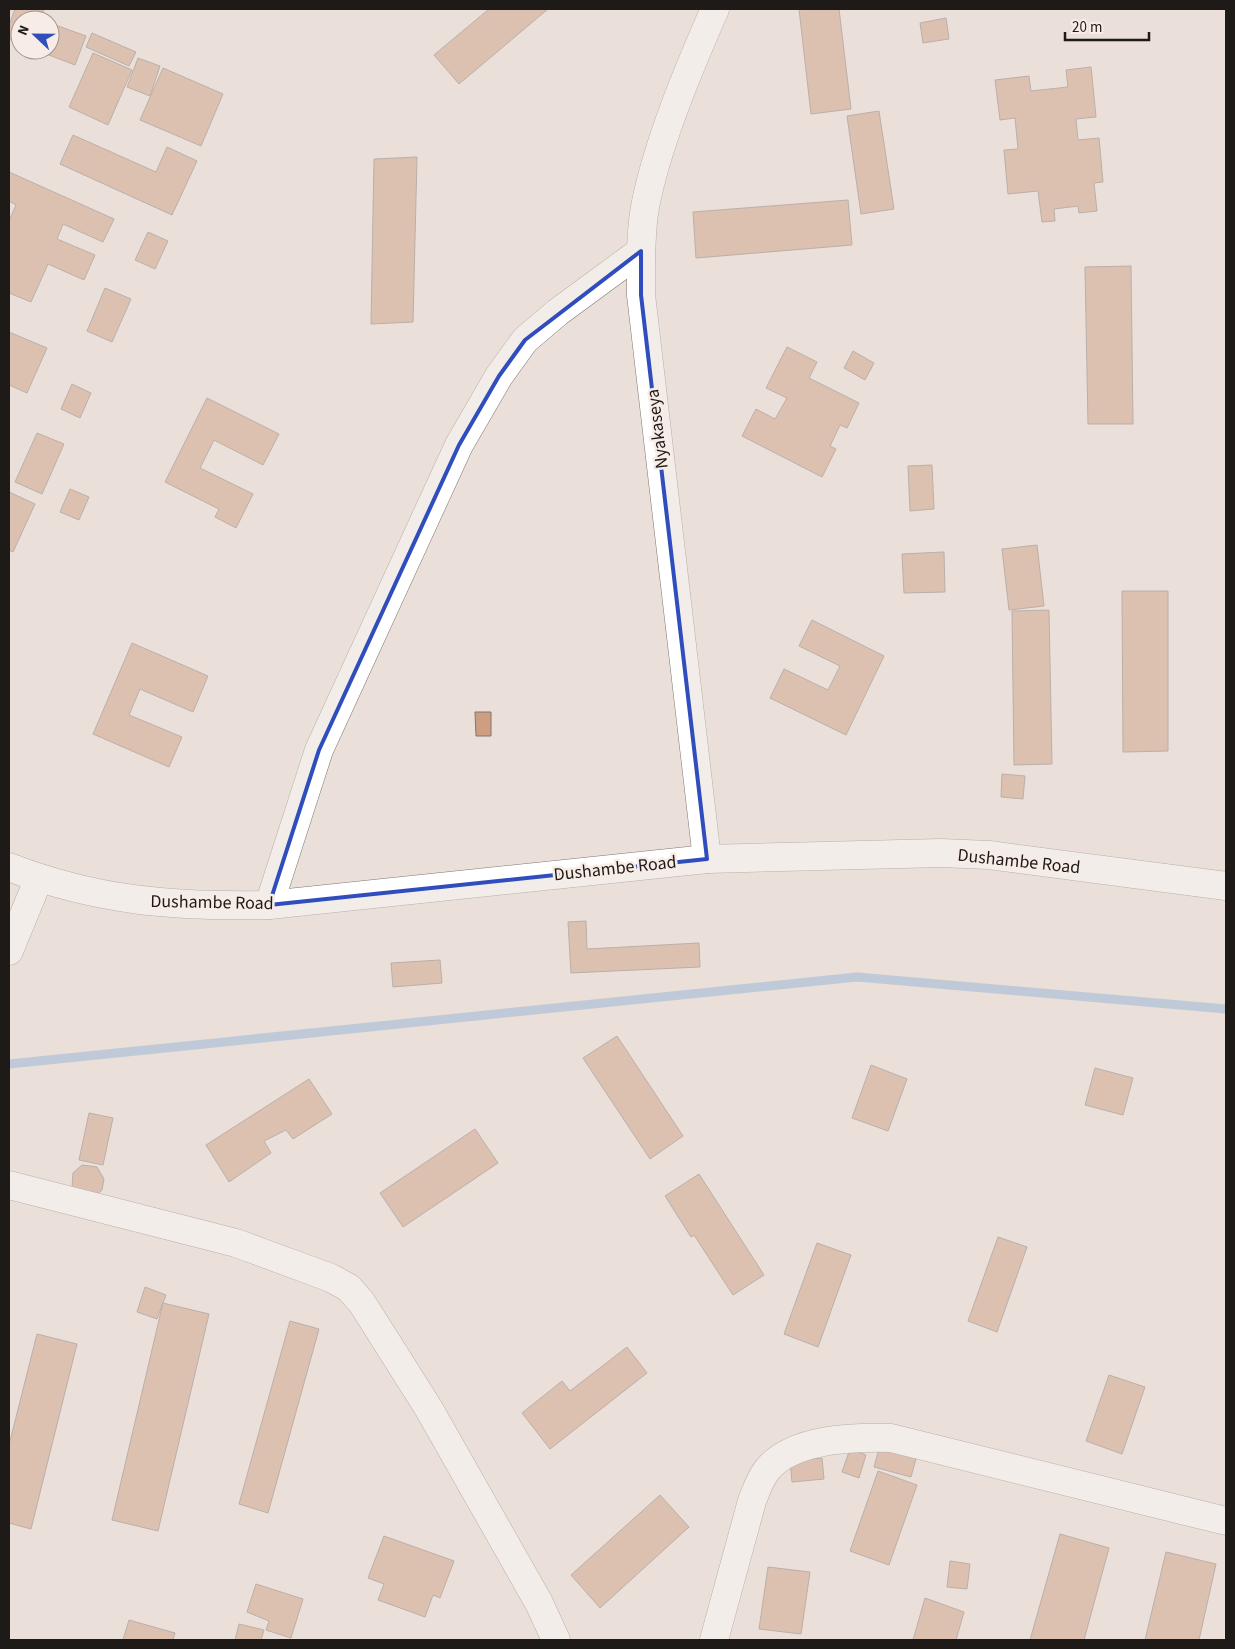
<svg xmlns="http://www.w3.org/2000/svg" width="1235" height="1649" font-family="'Source Sans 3',sans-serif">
<rect width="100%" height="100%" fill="#eadfd9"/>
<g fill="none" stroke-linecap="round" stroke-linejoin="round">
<path stroke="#8db0d8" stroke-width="9" d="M9,1064L857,977L1226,1009"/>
</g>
<g fill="#cd9e82" stroke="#807670">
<path d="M15,9H44L40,19L43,20H20V44L9,39V25Z"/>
<path d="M489,9H548L459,84L434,55Z"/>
<path d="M799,9H839L851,109L811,114Z"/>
<path d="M946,18L949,39L923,43L920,23Z"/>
<path d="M50,23L86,36L75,65L36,50H50Z"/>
<path d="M92,33L136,52L129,66L86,47Z"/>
<path d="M93,53L132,70L108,125L69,107Z"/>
<path d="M138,58L160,66L150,96L127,87Z"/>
<path d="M1091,67L1096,117L1076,119L1078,140L1099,138L1103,182L1094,183L1097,211L1079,213L1078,206L1054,209L1055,221L1042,222L1038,191L1008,194L1004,150L1018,149L1015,118L1000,120L995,80L1029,76L1031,91L1068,87L1066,70Z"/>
<path d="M163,68L223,94L201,146L140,120Z"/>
<path d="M879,111L894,209L861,214L847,116Z"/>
<path d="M73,135L156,172L167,147L197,161L172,215L60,164Z"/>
<path d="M417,157L413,322L371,324L374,159Z"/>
<path d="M9,172L114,219L103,242L63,224L57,239L95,255L84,280L48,264L31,302L9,293V221L16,205L9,201Z"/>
<path d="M848,200L852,245L696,258L693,212Z"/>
<path d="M148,232L168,241L155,269L135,260Z"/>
<path d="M1131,266L1133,424H1088L1085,267Z"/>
<path d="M105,288L131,299L112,342L87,331Z"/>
<path d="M9,332L47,348L27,393L9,385Z"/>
<path d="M787,347L817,362L809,378L859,403L847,428L840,425L830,446L836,449L822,477L742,436L756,409L775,419L787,398L766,388Z"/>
<path d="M853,351L874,363L865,380L844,368Z"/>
<path d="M72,384L91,393L80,418L61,409Z"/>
<path d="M207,398L279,434L263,465L214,440L200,468L253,494L236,528L215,517L219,509L165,482Z"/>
<path d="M37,433L64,444L42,494L15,482Z"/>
<path d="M932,465L934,509L910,511L908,466Z"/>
<path d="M70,489L89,497L79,520L60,512Z"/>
<path d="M9,492L35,504L13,552L9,550Z"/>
<path d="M1037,545L1044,606L1009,610L1002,549Z"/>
<path d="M944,552L945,592L904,593L902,554Z"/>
<path d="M1122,591H1168V751L1123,752Z"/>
<path d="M1049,610L1052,764L1014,765L1012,611Z"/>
<path d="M812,620L884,656L846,735L770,698L784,669L828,690L840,666L799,646Z"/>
<path d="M132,643L208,676L193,712L140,689L129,715L182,737L169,767L93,734Z"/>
<path d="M475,712H491V736H476Z"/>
<path d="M1002,774L1025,776L1023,799L1001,797Z"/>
<path d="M586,921L587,949L699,943L700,967L571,973L568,922Z"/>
<path d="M440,960L442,983L393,987L391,963Z"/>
<path d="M617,1036L683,1136L650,1159L583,1058Z"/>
<path d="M871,1065L907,1079L888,1131L852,1118Z"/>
<path d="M1095,1068L1133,1078L1123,1115L1085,1105Z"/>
<path d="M309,1079L332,1114L293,1139L286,1130L264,1141L271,1153L229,1182L206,1145Z"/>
<path d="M89,1113L113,1118L103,1165L79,1160Z"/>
<path d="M475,1129L498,1163L403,1227L380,1193Z"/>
<path d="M82,1165L97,1167L104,1179L102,1190L94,1197L72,1188L73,1173Z"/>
<path d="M699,1174L764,1275L733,1295L694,1235L691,1237L665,1196Z"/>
<path d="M998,1237L1027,1247L997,1332L968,1321Z"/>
<path d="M817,1243L851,1255L818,1347L784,1334Z"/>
<path d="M145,1287L166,1295L157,1319L137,1312Z"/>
<path d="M163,1303L209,1314L158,1531L112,1520Z"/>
<path d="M290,1321L319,1329L268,1513L239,1504Z"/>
<path d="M37,1334L77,1344L31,1529L9,1523V1445Z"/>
<path d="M627,1347L647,1373L550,1449L522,1413L562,1381L570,1391Z"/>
<path d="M1109,1375L1145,1387L1122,1454L1086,1441Z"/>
<path d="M880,1445L917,1455L911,1477L874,1467Z"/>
<path d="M850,1449L866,1455L859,1478L842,1472Z"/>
<path d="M822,1458L824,1479L792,1482L790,1461Z"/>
<path d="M878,1471L917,1485L889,1565L850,1551Z"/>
<path d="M660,1495L689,1527L600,1608L571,1575Z"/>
<path d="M1060,1534L1109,1548L1084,1640H1030Z"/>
<path d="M384,1536L454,1561L440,1598L433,1595L425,1617L378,1600L384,1584L368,1578Z"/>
<path d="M1166,1552L1216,1564L1199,1640H1145Z"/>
<path d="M950,1561L970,1564L967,1589L947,1587Z"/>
<path d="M768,1567L810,1572L801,1634L759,1629Z"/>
<path d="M256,1584L303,1599L291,1638L266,1630L269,1621L247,1612Z"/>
<path d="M925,1598L964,1612L956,1640H913Z"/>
<path d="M129,1620L175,1633L173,1640H123Z"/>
<path d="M239,1624L264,1630L261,1640H235Z"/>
</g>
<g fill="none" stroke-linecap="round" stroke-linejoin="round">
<g stroke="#807670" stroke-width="29">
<g id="minor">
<path d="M707,859L641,295C641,266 640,235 645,207C657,144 689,68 715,9"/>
<path d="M9,867C97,901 175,907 269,905L707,859L941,853L989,855L1226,886"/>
<path d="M269,905L319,750L459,445L499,376L525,340L558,312L641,251"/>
<path d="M9,951L39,878"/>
<path d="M9,1185L236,1243L331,1278L349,1288L362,1303L429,1409L539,1603L556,1640"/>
<path d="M714,1640L752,1501C756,1491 760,1479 767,1470C793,1438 854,1437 891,1438L1226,1521"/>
</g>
</g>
<use href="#minor" stroke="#fff" stroke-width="28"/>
</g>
<path d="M0 0H1235V1649H0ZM641,251V295L707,859L269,905L319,750L459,445L499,376L525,340Z" fill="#eadfd9" fill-opacity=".55" fill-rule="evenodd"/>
<path fill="none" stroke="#304dbd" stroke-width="4" stroke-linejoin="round" d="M641,251V295L707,859L269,905L319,750L459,445L499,376L525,340Z"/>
<g text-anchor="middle" stroke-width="5" stroke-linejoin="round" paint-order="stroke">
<g font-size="18" fill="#1e1a17" stroke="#f8ece6">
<text transform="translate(657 429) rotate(-97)" y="6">Nyakaseya</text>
<text transform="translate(1019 861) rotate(6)" y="6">Dushambe Road</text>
<text transform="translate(615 868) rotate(-6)" y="6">Dushambe Road</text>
<text transform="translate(212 902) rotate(1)" y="6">Dushambe Road</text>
</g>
</g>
<rect width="1235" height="1649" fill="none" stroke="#1e1a17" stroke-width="20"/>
<g transform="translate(35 35) rotate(292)"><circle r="24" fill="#f8ece6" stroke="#a19893"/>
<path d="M0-4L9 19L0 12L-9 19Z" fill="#304dbd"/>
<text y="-8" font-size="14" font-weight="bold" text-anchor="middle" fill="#1e1a17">N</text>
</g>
<path d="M1065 32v8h84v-8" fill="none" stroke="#1e1a17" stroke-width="2.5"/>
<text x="1072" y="32" font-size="15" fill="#1e1a17" stroke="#f8ece6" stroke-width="4" paint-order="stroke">20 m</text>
</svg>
